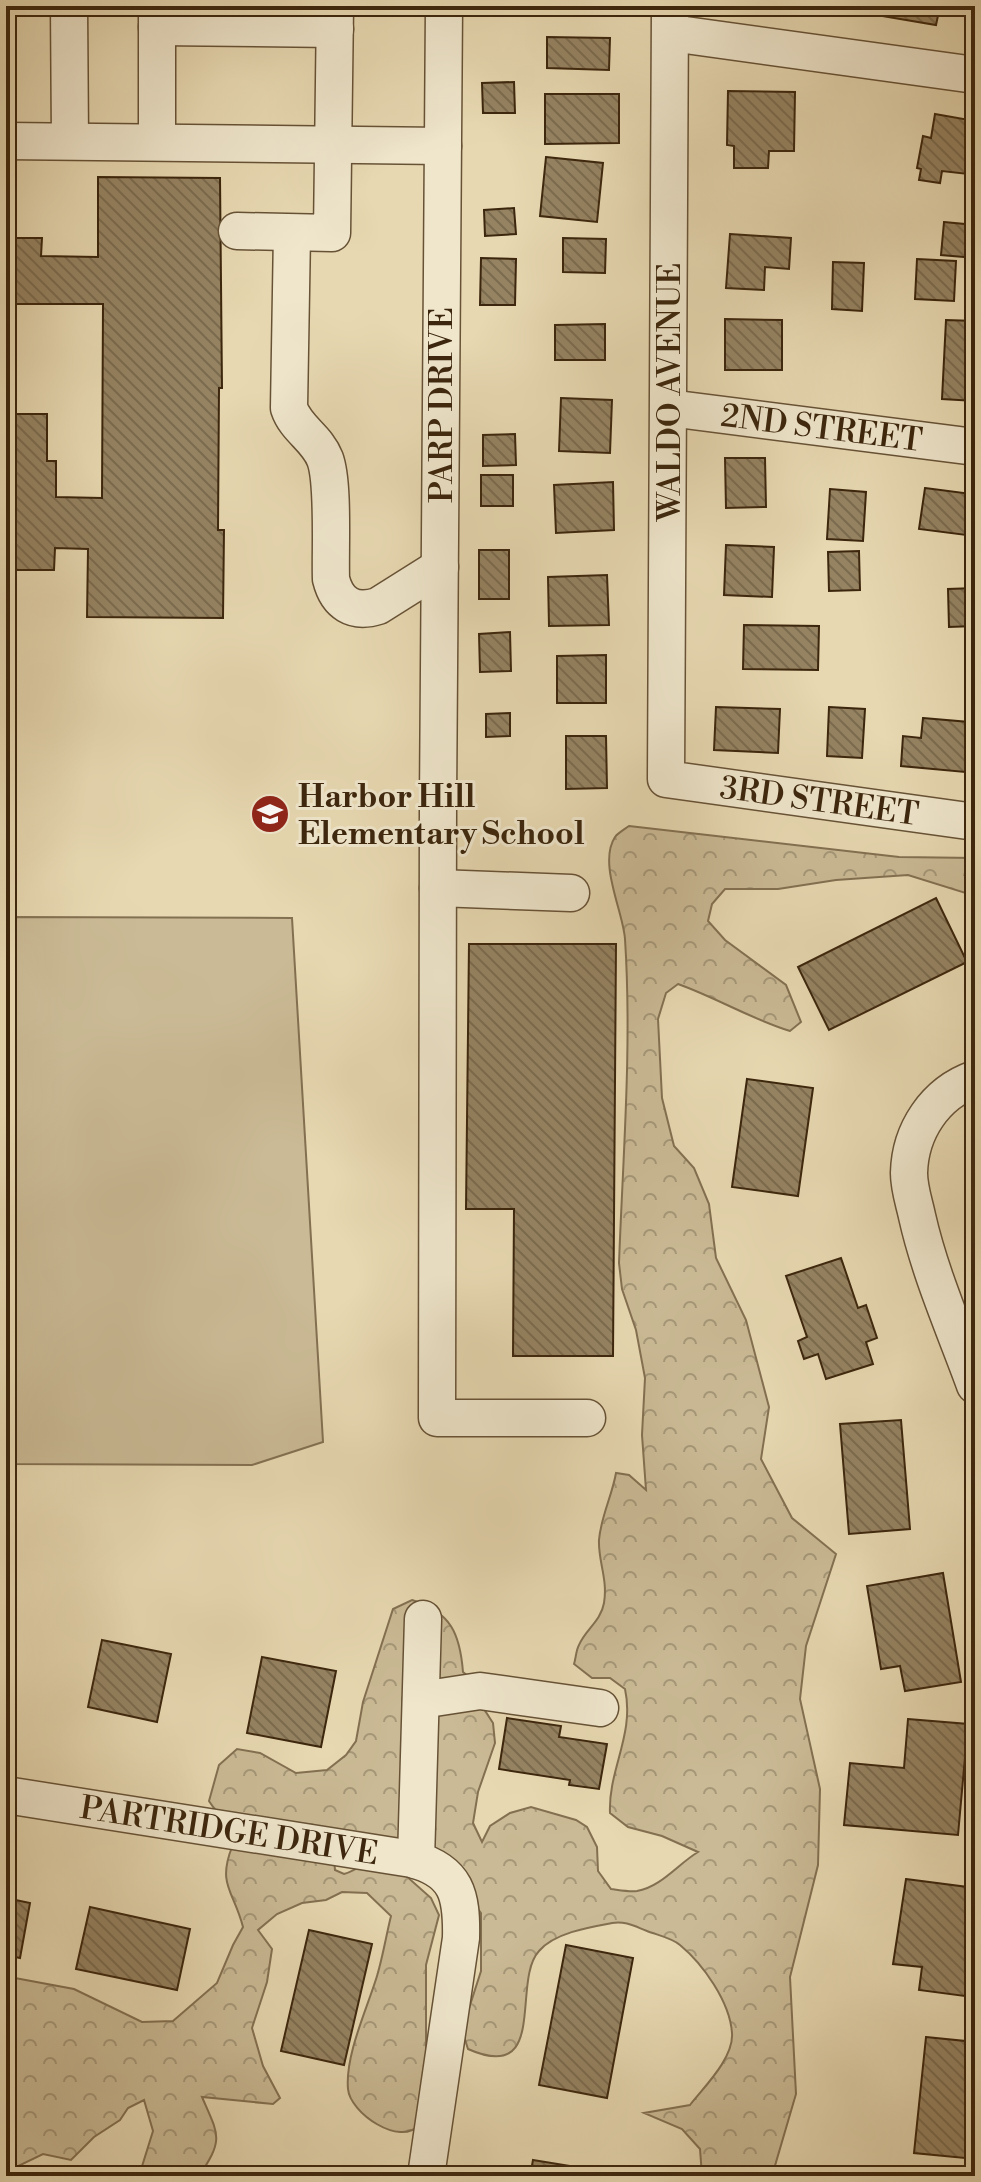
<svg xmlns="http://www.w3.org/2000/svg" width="981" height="2182" font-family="'Libre Bodoni',serif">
<defs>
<pattern id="forest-crowns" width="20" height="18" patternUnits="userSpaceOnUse" patternTransform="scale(2)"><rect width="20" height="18" fill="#caba95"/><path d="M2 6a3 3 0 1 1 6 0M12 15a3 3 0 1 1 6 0" fill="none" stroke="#a59778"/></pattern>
<pattern id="building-back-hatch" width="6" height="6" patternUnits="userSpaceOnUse" patternTransform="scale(2)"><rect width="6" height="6" fill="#958362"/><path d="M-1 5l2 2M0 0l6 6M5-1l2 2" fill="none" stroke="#7b6b4f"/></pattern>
</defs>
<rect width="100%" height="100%" fill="#e7d8b1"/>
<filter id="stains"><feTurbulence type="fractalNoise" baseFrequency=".0025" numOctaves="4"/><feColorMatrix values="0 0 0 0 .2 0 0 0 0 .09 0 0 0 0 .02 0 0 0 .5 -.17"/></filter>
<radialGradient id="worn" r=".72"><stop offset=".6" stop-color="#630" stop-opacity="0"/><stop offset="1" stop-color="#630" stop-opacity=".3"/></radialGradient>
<path fill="#caba95" stroke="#837051" stroke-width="2" d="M6,917L292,918L323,1442L252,1465L6,1464Z"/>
<path fill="url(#forest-crowns)" stroke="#837051" stroke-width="2" d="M629,826L899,857L975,858V896L908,875L836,880L778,889H725L712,904L708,921L725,940L786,985L801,1022L790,1031C751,1019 717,998 678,984L666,993L658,1019L662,1098L674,1146L694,1168L709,1204L716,1258L746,1320L769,1407L761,1459L792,1518L836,1554L806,1646L800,1699L820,1789L818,1865L790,1977L796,2094L774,2169L770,2176H702L700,2149L682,2129L644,2113L690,2105C704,2087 734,2058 732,2033C730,2002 703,1964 680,1945C672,1938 657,1935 647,1931C634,1926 626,1921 612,1923C590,1927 554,1933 539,1951C511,1981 549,2085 468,2049L462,2030L481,1971V1913L467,1894L451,1893L435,1876L425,1858L381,1838L359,1842L341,1851L334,1859L335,1870L344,1874C360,1870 368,1858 383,1853L398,1861L405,1875L431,1898L439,1915L426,1965V2108C424,2112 423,2121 419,2125C400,2147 350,2113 348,2089C345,2055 367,2009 377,1976C383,1956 386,1936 391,1916L367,1893L342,1892L326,1900L302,1903L277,1914L258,1930L272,1949L267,1982L252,2028L263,2066L280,2098L273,2104L202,2097C219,2136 224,2139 199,2176H139L153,2131L144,2100L128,2108L120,2120L94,2137L71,2160L43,2154L6,2172V1979L15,1978L74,1989L142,2022L173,2021L217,1983L233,1945L243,1927C234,1891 217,1885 232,1847L266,1845L225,1824L209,1801L219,1765L237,1749L260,1753L296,1773L327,1770L346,1755L356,1741L363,1702L393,1609L412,1600C451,1612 460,1634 463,1672L479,1685L484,1709L493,1723L495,1743L478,1792L473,1823L482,1842L490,1826L510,1813L531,1807L576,1820L587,1827L597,1847L598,1871L611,1889C619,1890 629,1892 637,1891C661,1887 678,1864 698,1852L662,1836L628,1827L610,1813C608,1770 635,1734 625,1689L610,1678H592L574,1664C576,1658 576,1650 579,1645C585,1630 601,1621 604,1603C608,1579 598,1561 599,1540C601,1516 612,1496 616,1473L629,1475L646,1490L642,1435L645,1378L636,1330L622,1289L619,1263C623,1155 632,1047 625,939C623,911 598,863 615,837C618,833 625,829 629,826Z"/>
<g fill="url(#building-back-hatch)" stroke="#3c260d" stroke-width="2">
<path d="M884,6H940L936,25L882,16Z"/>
<path d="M547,37L610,38L609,70L547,68Z"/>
<path d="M514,82L515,113H483L482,83Z"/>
<path d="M728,91L795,92L794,151H769L768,168H734V146L727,145Z"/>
<path d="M545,94H619V143L545,144Z"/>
<path d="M935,114L975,121L968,174L942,171L940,183L919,180L921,169L917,168L923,136L931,138Z"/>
<path d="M546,157L603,163L597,222L540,216Z"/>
<path d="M98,177L220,178L222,388H219L218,530H224L223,618L87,617L88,549L55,548L54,570H6V414H47V461H56V497L102,498L103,304H6V256L12,257V238H42L41,256L98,257Z"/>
<path d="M514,208L516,234L485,236L484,210Z"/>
<path d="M944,222L975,225V258L941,255Z"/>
<path d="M730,234L791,238L789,269L765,267L764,290L726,288Z"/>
<path d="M563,238L606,239L605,273L563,272Z"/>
<path d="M481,258L516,259L515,305H480Z"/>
<path d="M917,259L956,261L954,301L915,299Z"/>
<path d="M833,262L864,263L862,311L832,309Z"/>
<path d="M725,319L782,320V370H725Z"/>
<path d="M946,320L975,321V401L942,399Z"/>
<path d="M605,324V360H555V325Z"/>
<path d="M561,398L612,400L610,453L559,451Z"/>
<path d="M515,434L516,465L483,466V435Z"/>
<path d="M725,458H765L766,507L726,508Z"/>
<rect x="481" y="475" width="32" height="31"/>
<path d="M613,482L614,530L556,533L554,485Z"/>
<path d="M925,488L972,494L966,535L919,529Z"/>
<path d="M830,489L866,492L863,541L827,539Z"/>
<path d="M726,545L774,547L772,597L724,595Z"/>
<rect x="479" y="550" width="30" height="49"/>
<path d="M859,551L860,590L829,591L828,552Z"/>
<path d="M607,575L609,625L549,626L548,577Z"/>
<path d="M975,588V626L949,627L948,589Z"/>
<path d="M744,625L819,626L818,670L743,669Z"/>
<path d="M510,632L511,671L480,672L479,634Z"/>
<path d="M606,655V703H557V656Z"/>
<path d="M716,707L780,709L778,753L714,750Z"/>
<path d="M829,707L865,709L862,758L827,756Z"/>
<path d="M510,713V736L486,737V714Z"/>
<path d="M923,718L969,722L965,772L901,766L903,736L921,738Z"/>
<path d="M566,736H606L607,788L566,789Z"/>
<path d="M936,898L967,962L829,1030L798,967Z"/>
<path d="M469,944H616L613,1356H513L514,1209H466Z"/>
<path d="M747,1079L813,1088L798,1196L732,1187Z"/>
<path d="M841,1258L858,1308L866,1305L877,1338L866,1342L873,1364L826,1379L818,1354L804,1359L798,1341L807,1337L786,1276Z"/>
<path d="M901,1420L910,1529L849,1534L840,1424Z"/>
<path d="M943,1573L961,1682L905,1691L900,1666L881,1669L867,1586Z"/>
<path d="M102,1640L171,1654L157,1722L88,1707Z"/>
<path d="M262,1657L336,1671L321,1747L247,1733Z"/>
<path d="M507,1718L561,1726L559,1737L607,1744L599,1789L569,1785L570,1780L499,1769Z"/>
<path d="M908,1719L968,1724L958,1835L844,1825L850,1763L904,1768Z"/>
<path d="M906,1879L975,1888V1973L972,1997L919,1990L922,1967L893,1964Z"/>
<path d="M6,1898L30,1903L20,1958L6,1955Z"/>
<path d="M90,1907L190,1929L177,1990L76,1969Z"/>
<path d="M309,1930L372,1944L344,2065L281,2051Z"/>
<path d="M566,1945L633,1958L607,2098L539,2085Z"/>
<path d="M926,2037L975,2042V2159L914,2153Z"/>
<path d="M533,2160L601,2171L600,2176H530Z"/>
</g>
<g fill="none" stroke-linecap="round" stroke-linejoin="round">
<g stroke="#675236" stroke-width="39">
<g id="minor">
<path d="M69,6L70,141"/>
<path d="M444,6L438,803L437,1418H587"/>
<path id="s1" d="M670,6L666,779L975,822"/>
<path d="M157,27L335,29"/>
<path d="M671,33L975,75"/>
<path d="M6,141L443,146"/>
<path d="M157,142V6"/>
<path d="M237,231L332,233L335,6"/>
<path d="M292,233L289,408C296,429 317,438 325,459C334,483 330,550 331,579C337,603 353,614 378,606L440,567"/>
<path id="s2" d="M669,408L975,447"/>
<path d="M438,888L571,893"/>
<path d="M975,1079C935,1093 910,1131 909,1173C909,1188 914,1202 917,1216C930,1274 955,1330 975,1385"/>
<path d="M421,1700L480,1691L600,1708"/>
<path id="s3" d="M6,1795L412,1859C457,1871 462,1895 461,1938L426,2176"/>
<path d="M416,1860L423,1619"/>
</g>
</g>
<use href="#minor" stroke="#efe6cc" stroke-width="36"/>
</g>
<defs>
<g id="school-disc" transform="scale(2)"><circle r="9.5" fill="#8f2418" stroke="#efe6cc"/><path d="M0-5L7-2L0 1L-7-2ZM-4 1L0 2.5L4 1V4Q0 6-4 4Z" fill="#fff"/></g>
</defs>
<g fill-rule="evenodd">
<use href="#school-disc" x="270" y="814"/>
</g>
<g text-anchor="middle" stroke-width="6" stroke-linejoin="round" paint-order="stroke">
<g font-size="32" fill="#3c260d" stroke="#efe6cc">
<text transform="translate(669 392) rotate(-90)" y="11">WALDO AVENUE</text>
<text transform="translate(441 405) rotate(-90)" y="11">PARP DRIVE</text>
<text dy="11" stroke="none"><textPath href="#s2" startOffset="154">2ND STREET</textPath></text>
<text dy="11" stroke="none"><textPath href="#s1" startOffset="928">3RD STREET</textPath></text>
<text dy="11" stroke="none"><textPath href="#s3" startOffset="226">PARTRIDGE DRIVE</textPath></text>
</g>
<g font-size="32" font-weight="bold" fill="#3c260d" stroke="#efe6cc" text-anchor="start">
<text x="298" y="807">Harbor Hill<tspan x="298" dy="37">Elementary School</tspan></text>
</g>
</g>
<rect width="981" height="2182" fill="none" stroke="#e7d8b1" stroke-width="32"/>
<rect x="8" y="8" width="965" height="2166" fill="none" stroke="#3c260d" stroke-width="4"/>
<rect x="16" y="16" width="949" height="2150" fill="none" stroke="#3c260d" stroke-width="2"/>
<rect width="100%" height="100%" filter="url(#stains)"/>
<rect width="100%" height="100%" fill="url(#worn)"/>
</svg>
